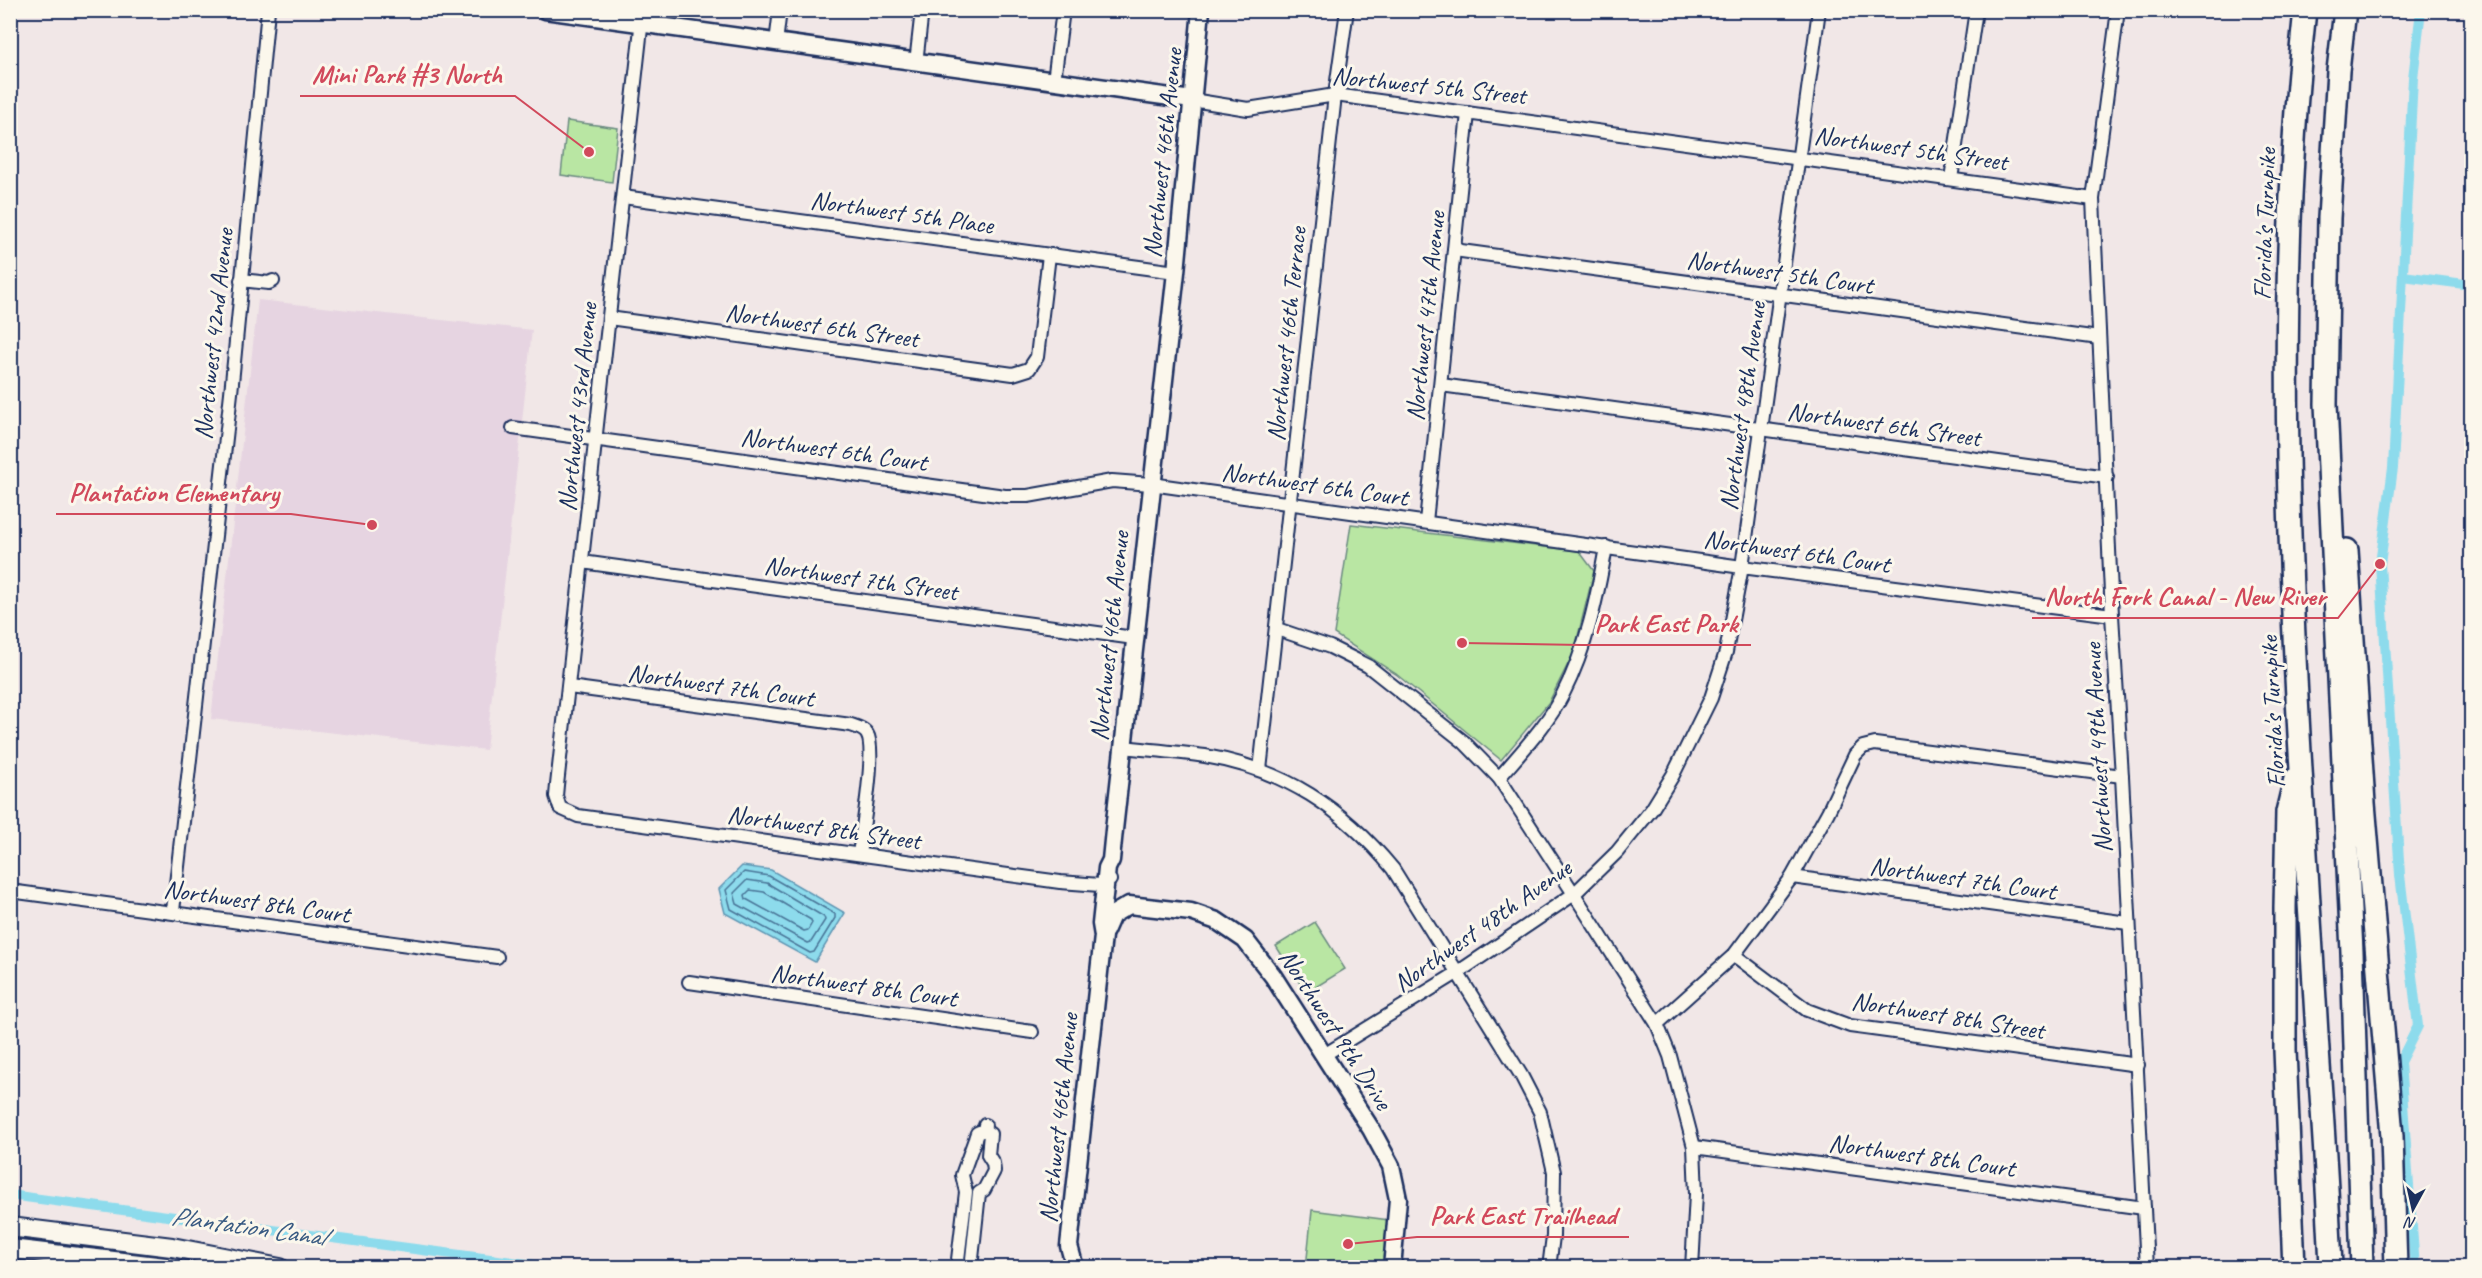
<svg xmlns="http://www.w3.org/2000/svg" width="2482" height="1278" font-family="Caveat,sans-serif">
<rect width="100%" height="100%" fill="#f1e7e7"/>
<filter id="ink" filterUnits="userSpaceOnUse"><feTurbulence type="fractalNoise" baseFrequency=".0167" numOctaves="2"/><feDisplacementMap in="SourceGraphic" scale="12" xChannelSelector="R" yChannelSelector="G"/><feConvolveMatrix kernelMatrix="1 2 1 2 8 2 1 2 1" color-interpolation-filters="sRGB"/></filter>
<g filter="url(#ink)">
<path fill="#e6d4e1" d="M258,300L532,330L486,750L211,719Z"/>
<g fill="#b9e6a3" stroke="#6a8a80" stroke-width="1.5">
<path d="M567,121L618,128L612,182L561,175Z"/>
<path d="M1351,524L1579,551L1594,571L1574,652L1549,702L1501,760L1396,674L1334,634Z"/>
<path d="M1315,922L1345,969L1306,993L1276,946Z"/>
<path d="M1312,1210L1389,1220L1384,1267L1306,1268Z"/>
</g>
<path fill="#8ddbec" stroke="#5f96b3" stroke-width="1.5" d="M742,866L771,870L845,913L815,962L725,913L719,889Z"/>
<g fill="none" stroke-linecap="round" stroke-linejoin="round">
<g stroke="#497497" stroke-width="1.5">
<path d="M744,872L769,876L835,914V918L814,952L810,953L731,909L726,890Z"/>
<path d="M747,880L767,883L824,917L825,920L811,942L808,943L737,904L734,893Z"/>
<path d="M750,890L764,892L811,920L812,923L808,930L804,931L746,899L745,895Z"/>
</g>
<g stroke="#8ddbec" stroke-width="10">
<path d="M2403,276L2472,285"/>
<path d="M10,1195L557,1268"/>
<path d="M2415,1268L2400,1062L2418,1026L2400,875L2380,564L2393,468L2413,78L2421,10"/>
</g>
<g stroke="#1b2f5e" stroke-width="16">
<g id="street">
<path d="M643,10L557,785L556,796L560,808L578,816L1060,882L1100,885L1110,880"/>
<path d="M2118,10L2093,199L2112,615L2122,776L2147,1268"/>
<path d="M776,43L780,10"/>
<path d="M916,63L922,10"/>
<path d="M1054,81L1063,10"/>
<path d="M1192,100L1248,109L1335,95L2093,199"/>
<path d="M1951,179L1976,10"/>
<path d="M623,197L1176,272"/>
<path d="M1454,250L2099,338"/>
<path d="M241,280L269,283L273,281"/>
<path d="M609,318L1013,374L1029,369L1037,357L1049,255"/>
<path d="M1441,385L2107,477"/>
<path d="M513,428L1005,496H1028L1112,481L1151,484L1742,567L2112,615"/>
<path d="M1426,522L1468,113"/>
<path d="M582,562L1134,638"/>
<path d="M1277,629L1330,647L1368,666L1464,742L1499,778L1574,894L1657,1024L1670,1056L1694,1147L1696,1194L1692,1268"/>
<path d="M569,687L851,725C857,727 864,729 867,734C877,749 862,832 859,854"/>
<path d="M1123,747C1150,750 1178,752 1205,756C1284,769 1343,808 1393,869L1521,1075L1540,1112L1554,1172L1553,1236L1549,1268"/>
<path d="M1260,770L1335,95L1347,10"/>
<path d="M1499,778C1521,752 1548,724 1563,694C1587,647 1597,598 1606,547"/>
<path d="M1792,877L2128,923"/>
<path d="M10,891L497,957"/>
<path d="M173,911L231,393L268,10"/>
<path d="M1734,955L1807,1010L1850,1026L2138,1065"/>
<path d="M689,982L1032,1032"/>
<path d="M1657,1024L1734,955L1792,877L1828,812L1855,755L1863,747L1875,744L2122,776"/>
<path d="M1324,1055L1457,973L1574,894L1617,852L1652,809L1673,775L1711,698L1726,652L1742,567L1819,10"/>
<path d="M1694,1147L2144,1208"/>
<path d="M957,1268L966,1192L962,1175L975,1139L977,1133L984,1130L985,1125"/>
<path d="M971,1268L979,1193L984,1190L994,1171L993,1163L988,1155L990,1134L984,1130"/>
</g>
</g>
<g stroke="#1b2f5e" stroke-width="21">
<g id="secondary">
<path d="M545,10L1192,100"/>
<path d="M1105,931L1112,915L1129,905L1191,912L1217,921L1245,940L1273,976L1371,1129L1391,1166L1398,1199L1392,1268"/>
<path d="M1077,1268L1074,1264L1069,1246L1103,936L1101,924L1107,868L1111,860L1114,830L1176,272L1201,10"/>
</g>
</g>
<g stroke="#1b2f5e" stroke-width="22">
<g id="primary">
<path d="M10,1227L172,1247L280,1268"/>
<path d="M10,1249L174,1268"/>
</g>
</g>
<g stroke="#1b2f5e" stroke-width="26">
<g id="highway">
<path d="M2305,10C2268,350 2297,694 2317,1034C2322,1112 2328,1190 2331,1268"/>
<path d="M2345,10L2338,71L2329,218L2326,404L2352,952L2362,1268"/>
<path d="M2347,550L2364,803L2392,1136L2396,1268"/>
<path d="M2294,1268L2285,1050V907L2287,812L2295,779"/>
</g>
</g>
<use href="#street" stroke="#fbf7ec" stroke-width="12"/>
<use href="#secondary" stroke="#fbf7ec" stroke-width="16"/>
<use href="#primary" stroke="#fbf7ec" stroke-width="18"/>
<use href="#highway" stroke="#fbf7ec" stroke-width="21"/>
</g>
</g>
<g text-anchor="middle" stroke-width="6" stroke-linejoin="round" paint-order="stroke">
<g font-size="26" fill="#1b2f5e" stroke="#fbf7ec">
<text transform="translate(1429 85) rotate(6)" y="9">Northwest 5th Street</text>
<text transform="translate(1911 148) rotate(8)" y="9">Northwest 5th Street</text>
<text transform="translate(1162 153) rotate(-84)" y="9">Northwest 46th Avenue</text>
<text transform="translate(902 212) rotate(8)" y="9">Northwest 5th Place</text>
<text transform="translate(2264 224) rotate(-88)" y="9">Florida's Turnpike</text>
<text transform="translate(1780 272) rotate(8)" y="9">Northwest 5th Court</text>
<text transform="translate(1425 316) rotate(-84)" y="9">Northwest 47th Avenue</text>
<text transform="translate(822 325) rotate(8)" y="9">Northwest 6th Street</text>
<text transform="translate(213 334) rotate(-84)" y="9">Northwest 42nd Avenue</text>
<text transform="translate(1286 334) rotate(-84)" y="9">Northwest 46th Terrace</text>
<text transform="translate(1742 406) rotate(-82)" y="9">Northwest 48th Avenue</text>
<text transform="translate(577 407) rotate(-84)" y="9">Northwest 43rd Avenue</text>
<text transform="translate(1884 424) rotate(8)" y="9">Northwest 6th Street</text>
<text transform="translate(834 449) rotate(8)" y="9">Northwest 6th Court</text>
<text transform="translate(1315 484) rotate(8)" y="9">Northwest 6th Court</text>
<text transform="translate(1797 551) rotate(8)" y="9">Northwest 6th Court</text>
<text transform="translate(861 578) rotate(8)" y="9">Northwest 7th Street</text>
<text transform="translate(1109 636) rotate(-84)" y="9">Northwest 46th Avenue</text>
<text transform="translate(721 685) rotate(8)" y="9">Northwest 7th Court</text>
<text transform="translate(2272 712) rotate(-93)" y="9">Florida's Turnpike</text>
<text transform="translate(2097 748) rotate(-93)" y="9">Northwest 49th Avenue</text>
<text transform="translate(824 827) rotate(8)" y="9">Northwest 8th Street</text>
<text transform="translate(1963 878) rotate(8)" y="9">Northwest 7th Court</text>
<text transform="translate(257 901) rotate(8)" y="9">Northwest 8th Court</text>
<text transform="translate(1482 925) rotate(-35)" y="9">Northwest 48th Avenue</text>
<text transform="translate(864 985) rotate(8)" y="9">Northwest 8th Court</text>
<text transform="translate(1948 1015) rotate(9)" y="9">Northwest 8th Street</text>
<text transform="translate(1336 1029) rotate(57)" y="9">Northwest 9th Drive</text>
<text transform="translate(1058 1118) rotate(-84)" y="9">Northwest 46th Avenue</text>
<text transform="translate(1922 1155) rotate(8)" y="9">Northwest 8th Court</text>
</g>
<g font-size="27" font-style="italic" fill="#385a82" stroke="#fbf7ec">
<text transform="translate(248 1226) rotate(8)" y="9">Plantation Canal</text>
</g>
</g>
<path fill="none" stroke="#d1495b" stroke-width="2" d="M589 152L515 96H300M372 525L291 514H56M2380 564L2338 618H2032M1462 643L1582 645H1751M1348 1244L1417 1237H1629"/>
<g fill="#d1495b" stroke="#fbf7ec" stroke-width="2">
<circle cx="589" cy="152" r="6"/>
<circle cx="372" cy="525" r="6"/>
<circle cx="2380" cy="564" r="6"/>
<circle cx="1462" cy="643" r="6"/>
<circle cx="1348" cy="1244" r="6"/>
</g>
<g font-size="27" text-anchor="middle" font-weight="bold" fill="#d1495b" stroke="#fbf7ec" stroke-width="6" stroke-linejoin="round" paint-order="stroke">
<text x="407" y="83">Mini Park #3 North</text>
<text x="174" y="501">Plantation Elementary</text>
<text x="2185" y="605">North Fork Canal - New River</text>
<text x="1666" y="632">Park East Park</text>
<text x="1523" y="1224">Park East Trailhead</text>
</g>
<rect width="2482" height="1278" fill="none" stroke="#fbf7ec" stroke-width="36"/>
<rect x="18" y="18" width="2446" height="1242" fill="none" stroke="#1b2f5e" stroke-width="2" filter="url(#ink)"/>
<g transform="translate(2413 1209) rotate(188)" stroke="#fbf7ec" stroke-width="4.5" paint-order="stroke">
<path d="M0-4.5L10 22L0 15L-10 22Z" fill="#1b2f5e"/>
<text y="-9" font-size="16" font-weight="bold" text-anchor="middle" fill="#1b2f5e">N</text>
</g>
</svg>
